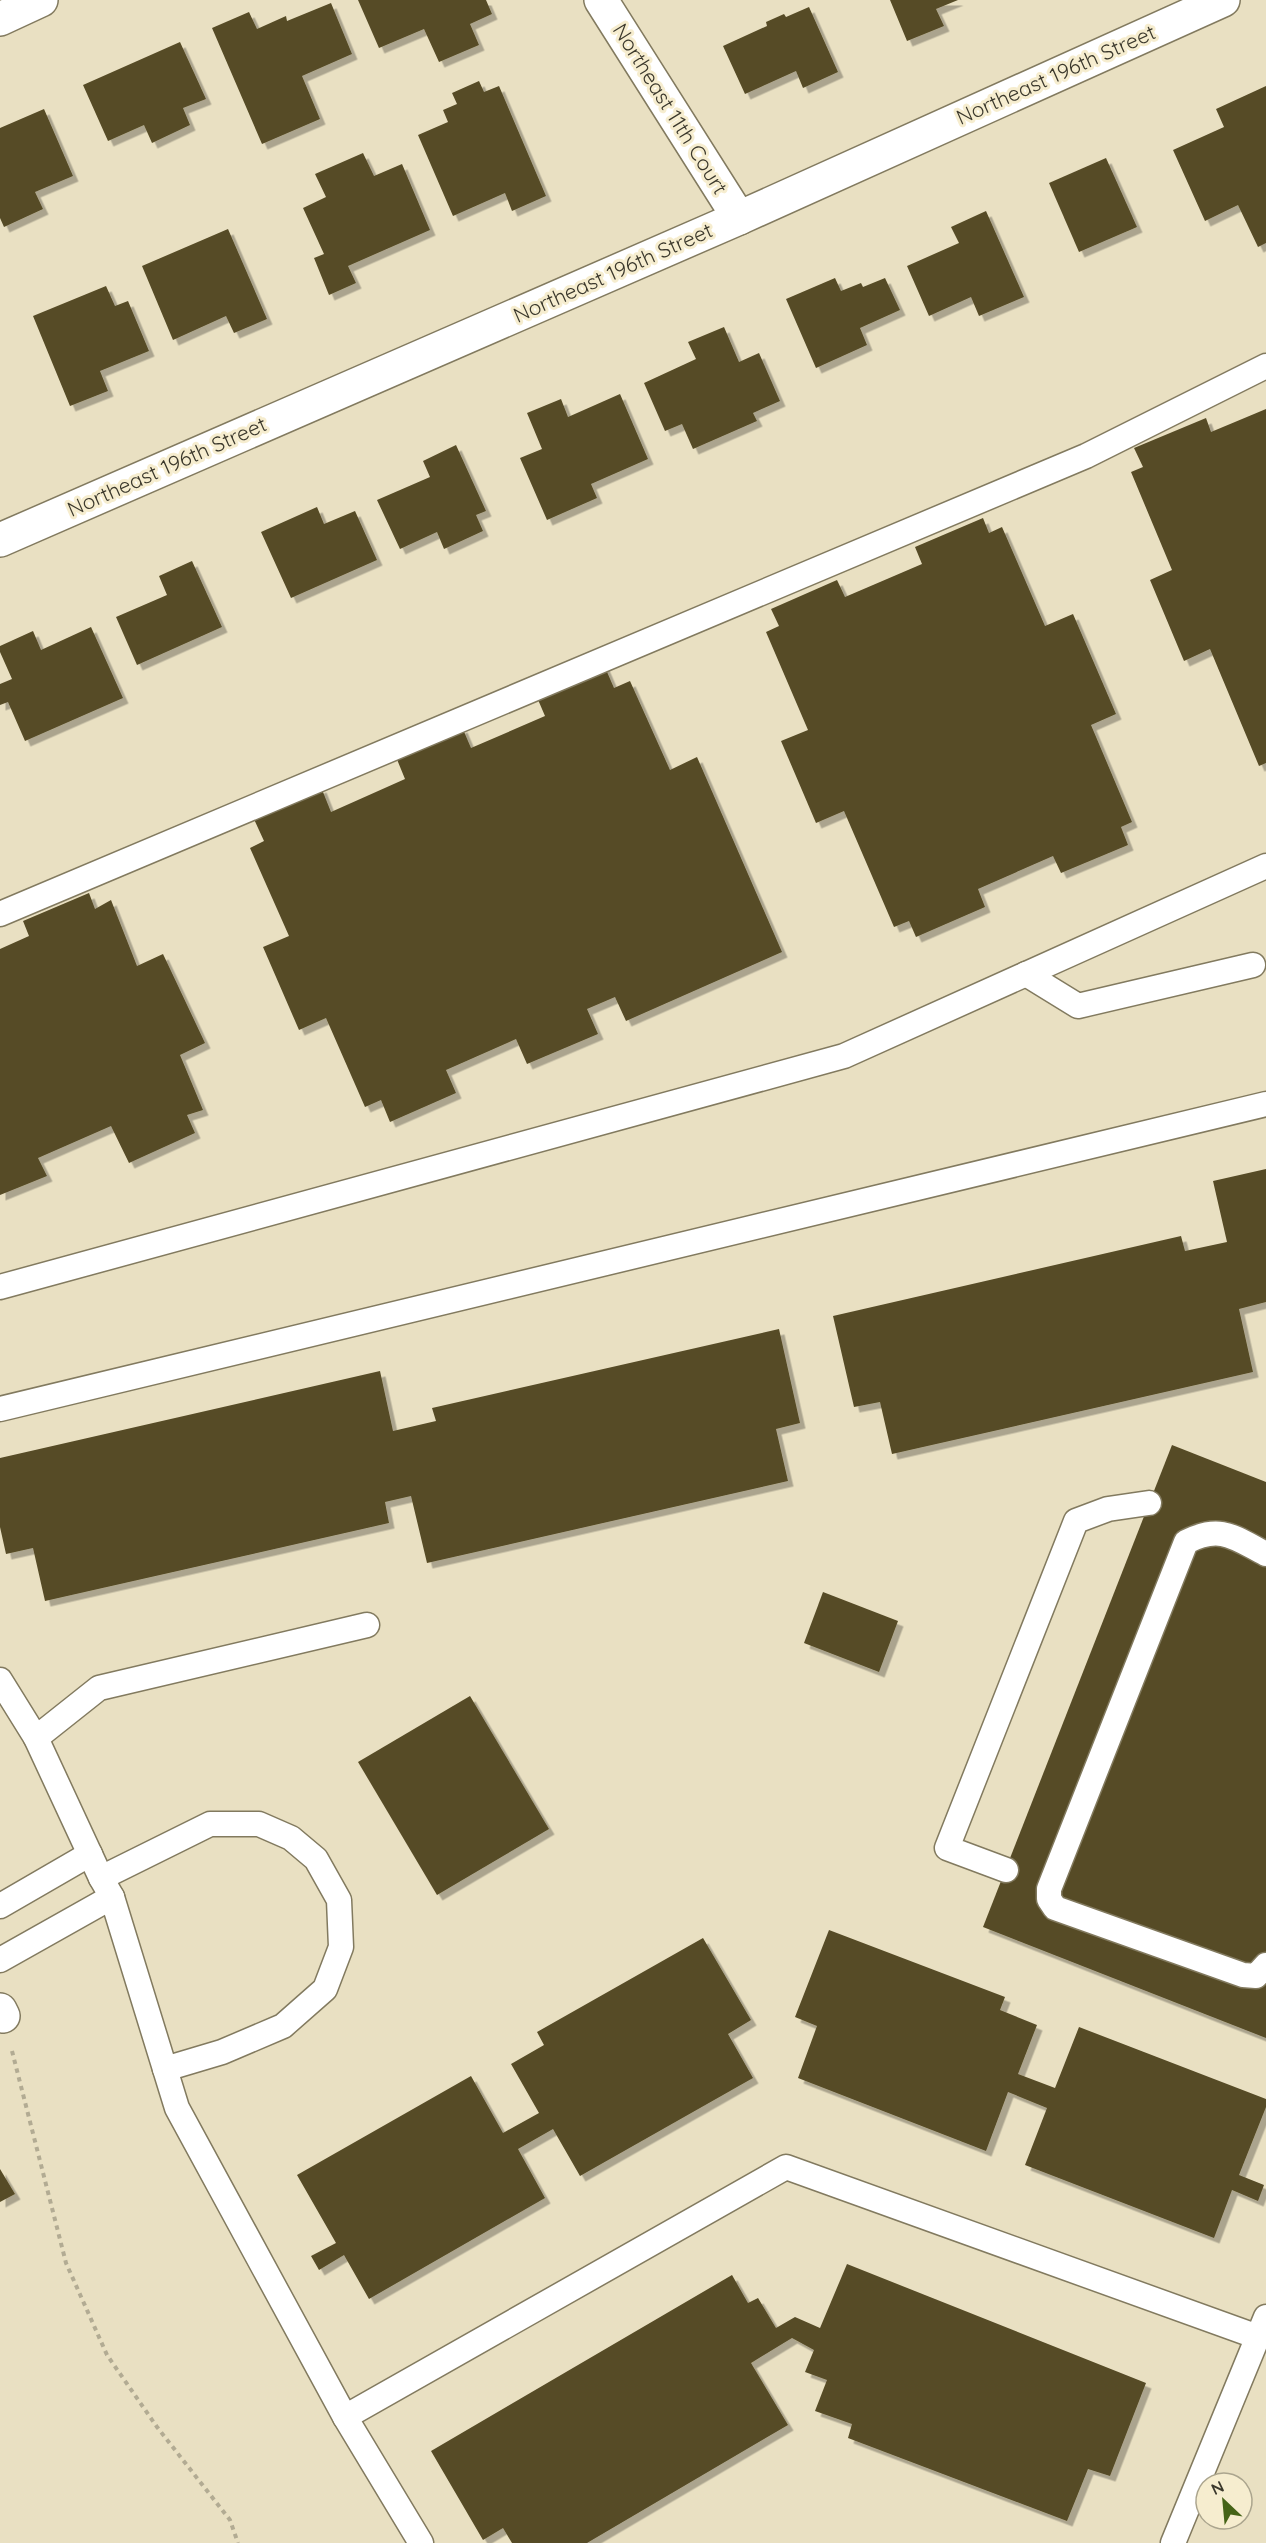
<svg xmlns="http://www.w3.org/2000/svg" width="1266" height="2543" font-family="Quicksand,sans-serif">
<defs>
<filter id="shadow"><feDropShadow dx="5.5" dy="5.5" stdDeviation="0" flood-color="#0004"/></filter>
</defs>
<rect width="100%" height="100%" fill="#e9e0c2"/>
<g fill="#564b26" filter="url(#shadow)">
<path d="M358,0H486L492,14L470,24L479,45L439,62L424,29L379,48Z"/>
<path d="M890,0H958L936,9L944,26L907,41Z"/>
<path d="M331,3L352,54L302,76L320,119L262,144L212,28L249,12L257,29L286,16L287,21Z"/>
<path d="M809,7L838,72L803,88L796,71L745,94L723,46L767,26L766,22L784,14L786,17Z"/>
<path d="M180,42L206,99L183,108L190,125L152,143L144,125L108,141L83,85Z"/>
<path d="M479,81L484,92L499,86L546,196L512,211L505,193L453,216L418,135L448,122L443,110L457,104L452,93Z"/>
<path d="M1266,86V243L1258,247L1238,205L1205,221L1173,150L1224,127L1216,109Z"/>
<path d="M44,109L73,176L35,192L43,209L4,227L0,218V128Z"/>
<path d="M363,153L374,176L402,164L430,230L348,266L356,283L329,295L314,258L324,254L303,208L326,197L315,174Z"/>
<path d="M1106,158L1137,227L1079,252L1049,183Z"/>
<path d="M986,211L1024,297L979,316L971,297L929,316L907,266L959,243L951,227Z"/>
<path d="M228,229L267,319L234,333L226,316L173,340L142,266Z"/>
<path d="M835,278L841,291L861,283L863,287L885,278L900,310L860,328L867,345L816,368L786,299Z"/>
<path d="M106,286L115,306L128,301L149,351L100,371L108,391L70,406L33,316Z"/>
<path d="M724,327L739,362L759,353L780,401L753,413L757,421L693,449L682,424L665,431L644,383L696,359L688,342Z"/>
<path d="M620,394L648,459L591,484L597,498L547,520L520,458L542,449L527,413L561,399L568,417Z"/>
<path d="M1266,409V763L1259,766L1210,649L1184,661L1150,580L1172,570L1131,472L1143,467L1134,448L1206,418L1211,432Z"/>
<path d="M456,445L486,511L476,515L483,531L444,549L437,532L400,549L377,500L430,477L423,461Z"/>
<path d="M317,507L324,524L355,511L377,560L291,598L261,532Z"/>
<path d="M983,518L989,533L1002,527L1045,626L1073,614L1116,714L1091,725L1132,822L1121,827L1128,845L1061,873L1053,856L978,889L985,907L916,937L909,921L894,927L844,811L816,823L781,741L808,730L766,632L779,626L771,609L837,580L845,597L922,564L915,547Z"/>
<path d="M192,561L222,627L137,665L116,617L167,595L159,576Z"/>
<path d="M91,627L123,698L25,741L8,702L0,705V684L12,679L0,652V646L33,631L41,650Z"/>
<path d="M604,665L614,688L630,681L670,770L697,757L782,952L626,1021L615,997L587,1009L598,1034L527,1064L516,1039L446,1070L456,1093L390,1122L381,1100L365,1107L326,1018L299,1030L263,947L289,936L250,848L264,841L253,817L321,787L331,812L405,779L396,757L462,727L471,748L545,716L536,695Z"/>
<path d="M89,893L95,909L111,900L137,966L163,954L205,1043L180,1055L203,1110L187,1115L195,1133L129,1163L111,1126L38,1158L47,1176L0,1195V949L29,936L23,921Z"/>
<path d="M1266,1169V1302L1239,1309L1253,1372L892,1454L880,1402L854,1407L833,1316L1181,1236L1185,1251L1227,1242L1213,1181Z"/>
<path d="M779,1329L800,1423L776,1429L788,1481L427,1563L411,1496L385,1502L389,1523L45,1601L33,1548L6,1554L0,1527V1458L380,1371L393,1431L436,1421L432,1408Z"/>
<path d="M1172,1445L1266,1482V2038L983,1927Z"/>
<path d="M823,1592L898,1621L879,1672L804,1643Z"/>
<path d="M470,1696L549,1829L437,1895L358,1762Z"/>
<path d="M829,1930L1005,1997L1000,2010L1037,2025L1018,2074L1055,2088L1079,2027L1266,2099V2107L1239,2175L1264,2185L1258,2201L1232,2190L1214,2238L1025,2165L1047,2108L1008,2092L986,2151L798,2078L817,2026L795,2017Z"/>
<path d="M703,1938L751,2020L728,2034L753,2078L580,2176L553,2129L518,2149L545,2198L369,2299L344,2255L319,2270L311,2256L336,2243L297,2175L471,2076L503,2133L539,2113L511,2064L544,2045L537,2032Z"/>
<path d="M0,2169L15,2194L0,2202Z"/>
<path d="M847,2264L1146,2383L1110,2476L1088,2469L1067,2521L848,2438L852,2424L815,2411L827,2380L805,2372L814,2350L792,2338L751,2363L788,2425L587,2543H512L503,2528L483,2540L431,2451L732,2275L748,2303L758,2298L776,2328L795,2317L820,2328Z"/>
</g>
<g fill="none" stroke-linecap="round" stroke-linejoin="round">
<g stroke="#827a5f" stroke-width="27">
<g id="service">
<path d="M0,914L1086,456L1266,366"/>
<path d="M1026,974L1078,1006L1253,965"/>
<path d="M0,1287L844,1056L1266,866"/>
<path d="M0,1409L1266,1104"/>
<path d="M1266,1554C1235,1538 1221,1524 1186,1542L1049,1889V1899L1055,1908L1243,1975L1256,1976L1266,1965"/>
<path d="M0,1680L36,1738L101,1878L112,1897L177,2108L345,2417L421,2543"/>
<path d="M36,1738L99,1688L367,1625"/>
<path d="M1006,1870L947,1848L1076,1521L1108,1509L1149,1503"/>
<path d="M101,1878L210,1824H259L291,1838L316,1859L339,1900L341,1947L325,1989L283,2026L222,2052L165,2069"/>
<path d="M0,1906L90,1854"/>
<path d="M0,1960L112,1897"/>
<path d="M345,2417L786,2167L1258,2337"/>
<path d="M1173,2543L1266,2317"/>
</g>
</g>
<g stroke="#827a5f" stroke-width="36">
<g id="minor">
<path d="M601,0L739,218"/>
<path d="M0,19L41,0"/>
<path d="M0,540L739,218L1223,0"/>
<path d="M0,2010L3,2016"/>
</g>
</g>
<path stroke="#b2ab93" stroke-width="4" stroke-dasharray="4.5 4.5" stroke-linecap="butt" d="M12,2051L66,2263L107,2355L157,2427L230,2520L238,2543"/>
<use href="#service" stroke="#fff" stroke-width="24"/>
<use href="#minor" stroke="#fff" stroke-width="33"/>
</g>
<g text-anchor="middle" stroke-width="6" stroke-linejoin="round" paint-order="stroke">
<g font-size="21" fill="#3b382c" stroke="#f6edcf">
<text transform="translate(1056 75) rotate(-24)" y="7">Northeast 196th Street</text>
<text transform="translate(670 109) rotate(58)" y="7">Northeast 11th Court</text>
<text transform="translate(613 273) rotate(-24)" y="7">Northeast 196th Street</text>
<text transform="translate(167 467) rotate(-24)" y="7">Northeast 196th Street</text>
</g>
</g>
<g transform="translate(1224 2501) rotate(334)"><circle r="28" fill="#f6edcf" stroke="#aba58e" stroke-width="1.5"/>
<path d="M0-4.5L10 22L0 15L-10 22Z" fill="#456317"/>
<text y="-9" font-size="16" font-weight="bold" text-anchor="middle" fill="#3b382c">N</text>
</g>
</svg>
